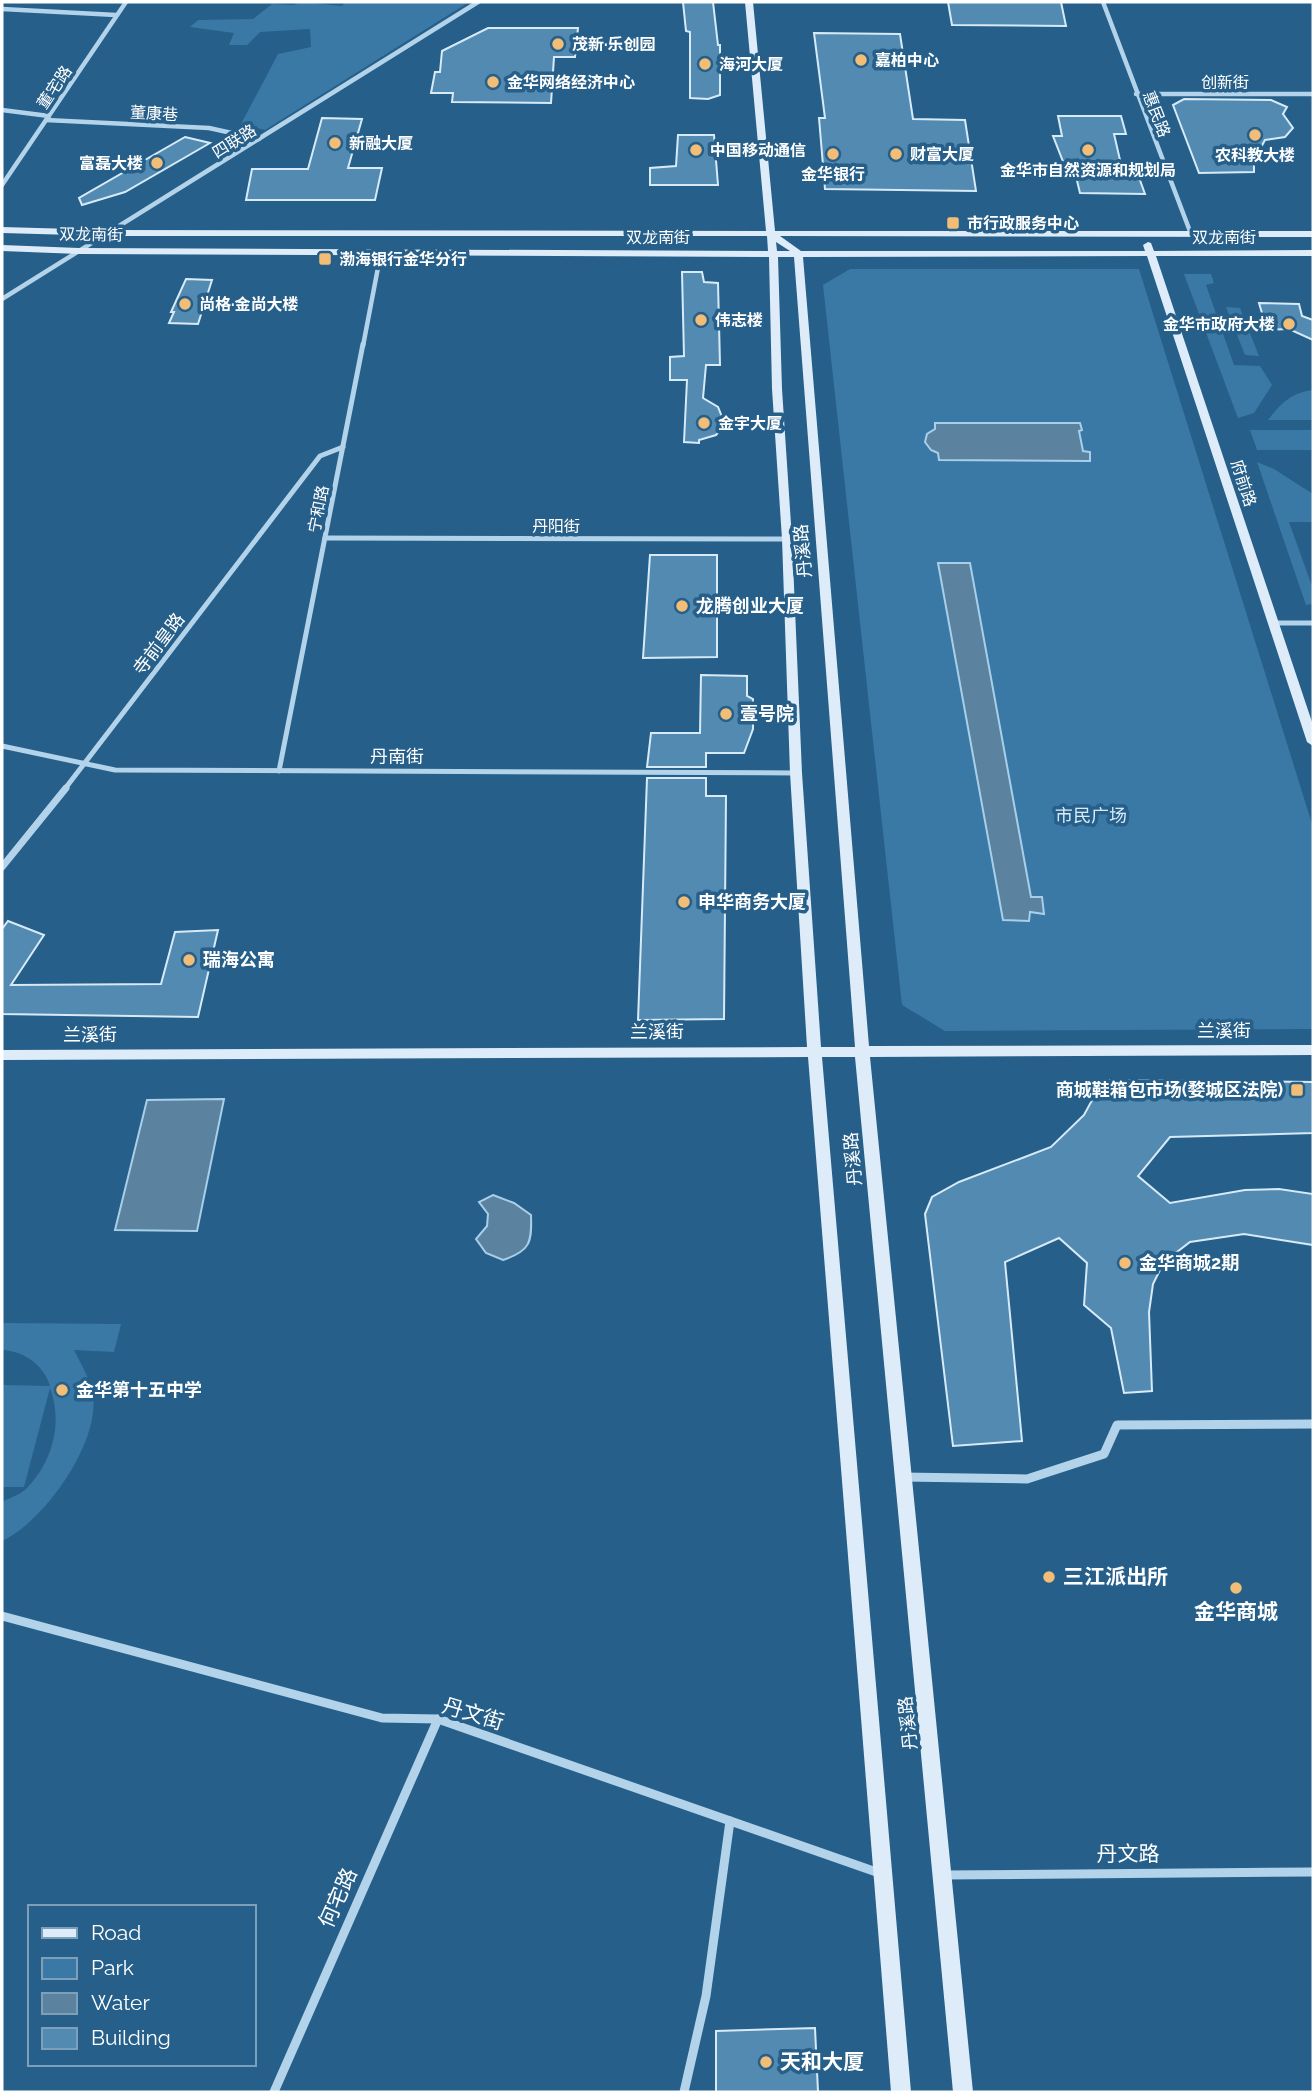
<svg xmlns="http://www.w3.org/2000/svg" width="1315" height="2094" font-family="Raleway,'Noto Sans SC',sans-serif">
<rect width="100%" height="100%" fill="#265f89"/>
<g fill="#3a79a5">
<path d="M302,2L342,6L345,2H469L265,130L241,124L278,54L311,47L310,29L260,32L247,45H229L234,33L190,27L198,20L253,19L272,4L293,5Z"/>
<path d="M850,269H1139L1313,827V1029L945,1031L902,1005L823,285Z"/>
<path d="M1184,274H1211L1214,283L1206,285L1234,365L1260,366L1272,385L1254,413L1238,418Z"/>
<path d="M1226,307L1240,308L1259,356L1245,355Z"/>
<path d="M1313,390V420H1268C1281,403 1291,393 1313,390Z"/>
<path d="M1250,430H1313V450H1257Z"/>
<path d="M1257,462L1274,469L1313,494V522H1289L1313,589V604L1306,605Z"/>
<path d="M2,1323L121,1324L114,1352L74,1350C81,1364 90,1379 93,1395C100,1443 44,1522 2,1541V1502C9,1498 20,1495 26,1489C53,1462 63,1422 50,1388L24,1487H2V1385L50,1386C44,1365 24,1351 2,1350Z"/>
</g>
<g fill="#5b829e" stroke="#a7cfea" stroke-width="2">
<path d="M935,423H1080L1082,430L1079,431L1083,451L1090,452V461L939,460L938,453L931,450L925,442L927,434L935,429Z"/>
<path d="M938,563H970L1031,897H1042L1044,914L1030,912L1029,921L1003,920Z"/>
<path d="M224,1099L197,1231L115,1230L147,1100Z"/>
<path d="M493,1195L514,1203L531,1215C532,1243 530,1251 503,1260L486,1253L476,1239L487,1226L488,1214L479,1202Z"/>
</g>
<g fill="#528ab2" stroke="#d7eaf7" stroke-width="2">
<path d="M683,2H713L718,45H720V95L708,99L690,98V32L686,31Z"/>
<path d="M948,2H1061L1066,26L952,25Z"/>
<path d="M488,28H578L575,57H554L551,103L452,102L453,93H431L435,72H440L442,51Z"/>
<path d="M814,33L900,34L913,119L965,120L976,191L825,189L819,118H825Z"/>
<path d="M1184,99L1271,100L1287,107L1283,114L1293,128L1285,137L1265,140L1254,160V172L1199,173L1173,105Z"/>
<path d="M1058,116H1121L1126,134H1114L1123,173L1137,172L1145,194L1080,193L1073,164H1064L1053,136H1062Z"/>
<path d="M322,118L362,119L348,168H382L375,200H246L252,169H308Z"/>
<path d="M678,135H714L718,185H650V168L676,166Z"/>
<path d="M185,137L210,143L125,192L82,205L79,198Z"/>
<path d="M682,272H702L704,282L718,283L720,365H706L703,398L718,407L722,417V428L716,435L699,440V443L684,442L687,380H670V357L684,356Z"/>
<path d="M186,279L212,280L198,324L169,323L174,312H171Z"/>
<path d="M1259,303L1299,304L1302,316L1313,320V340L1289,329L1267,330Z"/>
<path d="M650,555H717V657L643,658Z"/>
<path d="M701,675L747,676V696L753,699V729L744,753H706V767H647L651,733H700Z"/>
<path d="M647,778H706V796H726L724,1019L638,1020Z"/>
<path d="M8,921L44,935L11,985L161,984L175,932L218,930L198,1017L2,1014V929Z"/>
<path d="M1103,1080L1313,1082V1133L1170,1137L1138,1176L1170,1203L1245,1190L1279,1189L1313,1194V1245L1244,1234L1190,1242L1164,1262L1153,1284L1149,1312L1152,1391L1124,1393L1111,1328L1084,1305L1087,1263L1059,1238L1005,1262L1022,1441L953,1446L925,1214L932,1197L959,1182L1051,1147L1084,1115Z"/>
<path d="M815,2028L818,2092H716V2031Z"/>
</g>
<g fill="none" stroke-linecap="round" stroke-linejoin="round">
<g stroke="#b2d3e9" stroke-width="4.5">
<path d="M1103,2L1191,234"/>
<path d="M2,9L116,15"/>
<path d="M1136,94H1313"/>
<path d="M2,110L49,116"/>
<path d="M46,120L209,128L259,139"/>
<path d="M2,185L126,2"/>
<path d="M2,299L478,2"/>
<path d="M363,346L381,252"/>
</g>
<g stroke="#b2d3e9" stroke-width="5">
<path d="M325,538L787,539"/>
<path d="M1274,623H1313"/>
<path d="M2,746L115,770L796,773"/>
<path d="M279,771L363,344"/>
<path d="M64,790L320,456L343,447"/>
</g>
<path stroke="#b2d3e9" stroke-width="7" d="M2,867L66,788"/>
<g stroke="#b2d3e9" stroke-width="9">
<path d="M903,1477L1027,1479L1104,1454L1117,1425L1313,1424"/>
<path d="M2,1616L382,1718L438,1719L882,1874"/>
<path d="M943,1875L1313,1872"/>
<path d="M274,2092L438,1719"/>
<path d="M684,2092L706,1996L730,1821"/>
</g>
<path fill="#ddecf8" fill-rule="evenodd" d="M745,2H753L775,231H1313V237L780,236L801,251H1145L1143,245L1148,242L1151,243L1154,251L1313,250V256H1156L1313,725V746L1307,742L1147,256L803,257L869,1046L1313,1045V1055L870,1057L973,2092H953L855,1057H822L911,2092H891L808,1057L2,1060V1050L807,1047L790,773L782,539L772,389L769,257L79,254L2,251V245L79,248L768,251L767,236H109L2,233V227L109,230L766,231ZM776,242L790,251H777ZM778,257H794L855,1047H821L802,773L792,539L782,389Z"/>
</g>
<g fill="#f2be77" stroke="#265f89" stroke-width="2.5">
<circle cx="558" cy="44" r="7"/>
<circle cx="861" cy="60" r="7"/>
<circle cx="705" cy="64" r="7"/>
<circle cx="493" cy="82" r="7"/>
<circle cx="1255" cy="135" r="7"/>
<circle cx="335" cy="143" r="7"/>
<circle cx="696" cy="150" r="7"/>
<circle cx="1088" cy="150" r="7"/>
<circle cx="833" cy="154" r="7"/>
<circle cx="896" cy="154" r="7"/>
<circle cx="157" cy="163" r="7"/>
<rect x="946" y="216" width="14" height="14" rx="3.5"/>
<rect x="318" y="252" width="14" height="14" rx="3.5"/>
<circle cx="185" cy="304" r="7"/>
<circle cx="701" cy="320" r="7"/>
<circle cx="1289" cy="324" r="7"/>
<circle cx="704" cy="423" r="7"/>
<circle cx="682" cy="606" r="7"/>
<circle cx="726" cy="714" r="7"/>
<circle cx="684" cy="902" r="7"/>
<circle cx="189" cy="960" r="7"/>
<rect x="1290" y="1083" width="14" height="14" rx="3.5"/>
<circle cx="1125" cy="1263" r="7"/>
<circle cx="62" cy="1390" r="7"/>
<circle cx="1049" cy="1577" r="7"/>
<circle cx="1236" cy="1588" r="7"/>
<circle cx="766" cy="2062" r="7"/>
</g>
<g text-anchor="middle" stroke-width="7" stroke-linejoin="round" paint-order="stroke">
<g font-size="16" font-weight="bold" fill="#fff" stroke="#265f89" text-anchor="start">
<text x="572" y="50">茂新·乐创园</text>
<text x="875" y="66">嘉柏中心</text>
<text x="719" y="70">海河大厦</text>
<text x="507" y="88">金华网络经济中心</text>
<text x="349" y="149">新融大厦</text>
<text x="710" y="156">中国移动通信</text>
<text x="910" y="160">财富大厦</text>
<text x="1255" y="161" text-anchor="middle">农科教大楼</text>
<text x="143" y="169" text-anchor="end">富磊大楼</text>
<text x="1088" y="176" text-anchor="middle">金华市自然资源和规划局</text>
<text x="833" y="180" text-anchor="middle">金华银行</text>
<text x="967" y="229">市行政服务中心</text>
<text x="339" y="265">渤海银行金华分行</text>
<text x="199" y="310">尚格·金尚大楼</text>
<text x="715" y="326">伟志楼</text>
<text x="1275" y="330" text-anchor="end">金华市政府大楼</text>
<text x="718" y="429">金宇大厦</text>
</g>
<g font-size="16" fill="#fff" stroke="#265f89">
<text x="1225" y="88">创新街</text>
<text transform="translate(54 87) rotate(-56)" y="6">董宅路</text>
<text transform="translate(154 113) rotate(3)" y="6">董康巷</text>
<text transform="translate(1157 114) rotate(69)" y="6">惠民路</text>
<text transform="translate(234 141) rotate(-32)" y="6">四联路</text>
<text transform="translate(91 234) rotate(1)" y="6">双龙南街</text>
<text x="658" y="243">双龙南街</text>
<text x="1224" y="243">双龙南街</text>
<text transform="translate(1244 483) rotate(72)" y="6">府前路</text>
<text transform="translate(318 509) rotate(-79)" y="6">宁和路</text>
<text x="556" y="532">丹阳街</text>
</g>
<g font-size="18" fill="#fff" stroke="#265f89">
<text transform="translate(803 551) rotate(-95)" y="6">丹溪路</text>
<text transform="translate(159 644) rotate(-53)" y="6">寺前皇路</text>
<text x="397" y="763">丹南街</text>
<text x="1224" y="1037">兰溪街</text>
<text x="657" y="1038">兰溪街</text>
<text x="90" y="1041">兰溪街</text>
<text transform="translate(853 1159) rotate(-95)" y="6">丹溪路</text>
<text transform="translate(908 1723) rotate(-96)" y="6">丹溪路</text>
</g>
<g font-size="18" font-weight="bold" fill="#fff" stroke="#265f89" text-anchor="start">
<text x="696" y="612">龙腾创业大厦</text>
<text x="740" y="720">壹号院</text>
<text x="698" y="908">申华商务大厦</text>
<text x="203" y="966">瑞海公寓</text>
<text x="1283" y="1096" text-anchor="end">商城鞋箱包市场(婺城区法院)</text>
<text x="1139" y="1269">金华商城2期</text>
<text x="76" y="1396">金华第十五中学</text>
</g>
<g font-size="18" fill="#d7eaf7" stroke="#265f89">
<text x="1091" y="822">市民广场</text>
</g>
<g font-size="21" font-weight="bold" fill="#fff" stroke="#265f89" text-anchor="start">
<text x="1063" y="1584">三江派出所</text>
<text x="1236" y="1619" text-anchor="middle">金华商城</text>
<text x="780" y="2069">天和大厦</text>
</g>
<g font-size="21" fill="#fff" stroke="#265f89">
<text transform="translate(473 1714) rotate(17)" y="7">丹文街</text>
<text x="1128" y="1861">丹文路</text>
<text transform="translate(338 1898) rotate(-66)" y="7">何宅路</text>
</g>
</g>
<rect width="1315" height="2094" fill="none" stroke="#ffffff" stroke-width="7"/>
<rect x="28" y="1905" width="228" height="161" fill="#265f89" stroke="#7d9fb8" stroke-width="2"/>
<rect x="42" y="1928" width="35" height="10" fill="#ddecf8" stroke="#7d9fb8" stroke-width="2"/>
<text x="91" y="1940" font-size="21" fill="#ffffff">Road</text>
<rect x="42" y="1958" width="35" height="21" fill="#3a79a5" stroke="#7d9fb8" stroke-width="2"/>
<text x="91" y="1975" font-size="21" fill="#ffffff">Park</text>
<rect x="42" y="1993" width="35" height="21" fill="#5b829e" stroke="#7d9fb8" stroke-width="2"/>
<text x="91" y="2010" font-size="21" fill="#ffffff">Water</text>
<rect x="42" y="2028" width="35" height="21" fill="#528ab2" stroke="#7d9fb8" stroke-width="2"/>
<text x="91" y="2045" font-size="21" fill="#ffffff">Building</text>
</svg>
